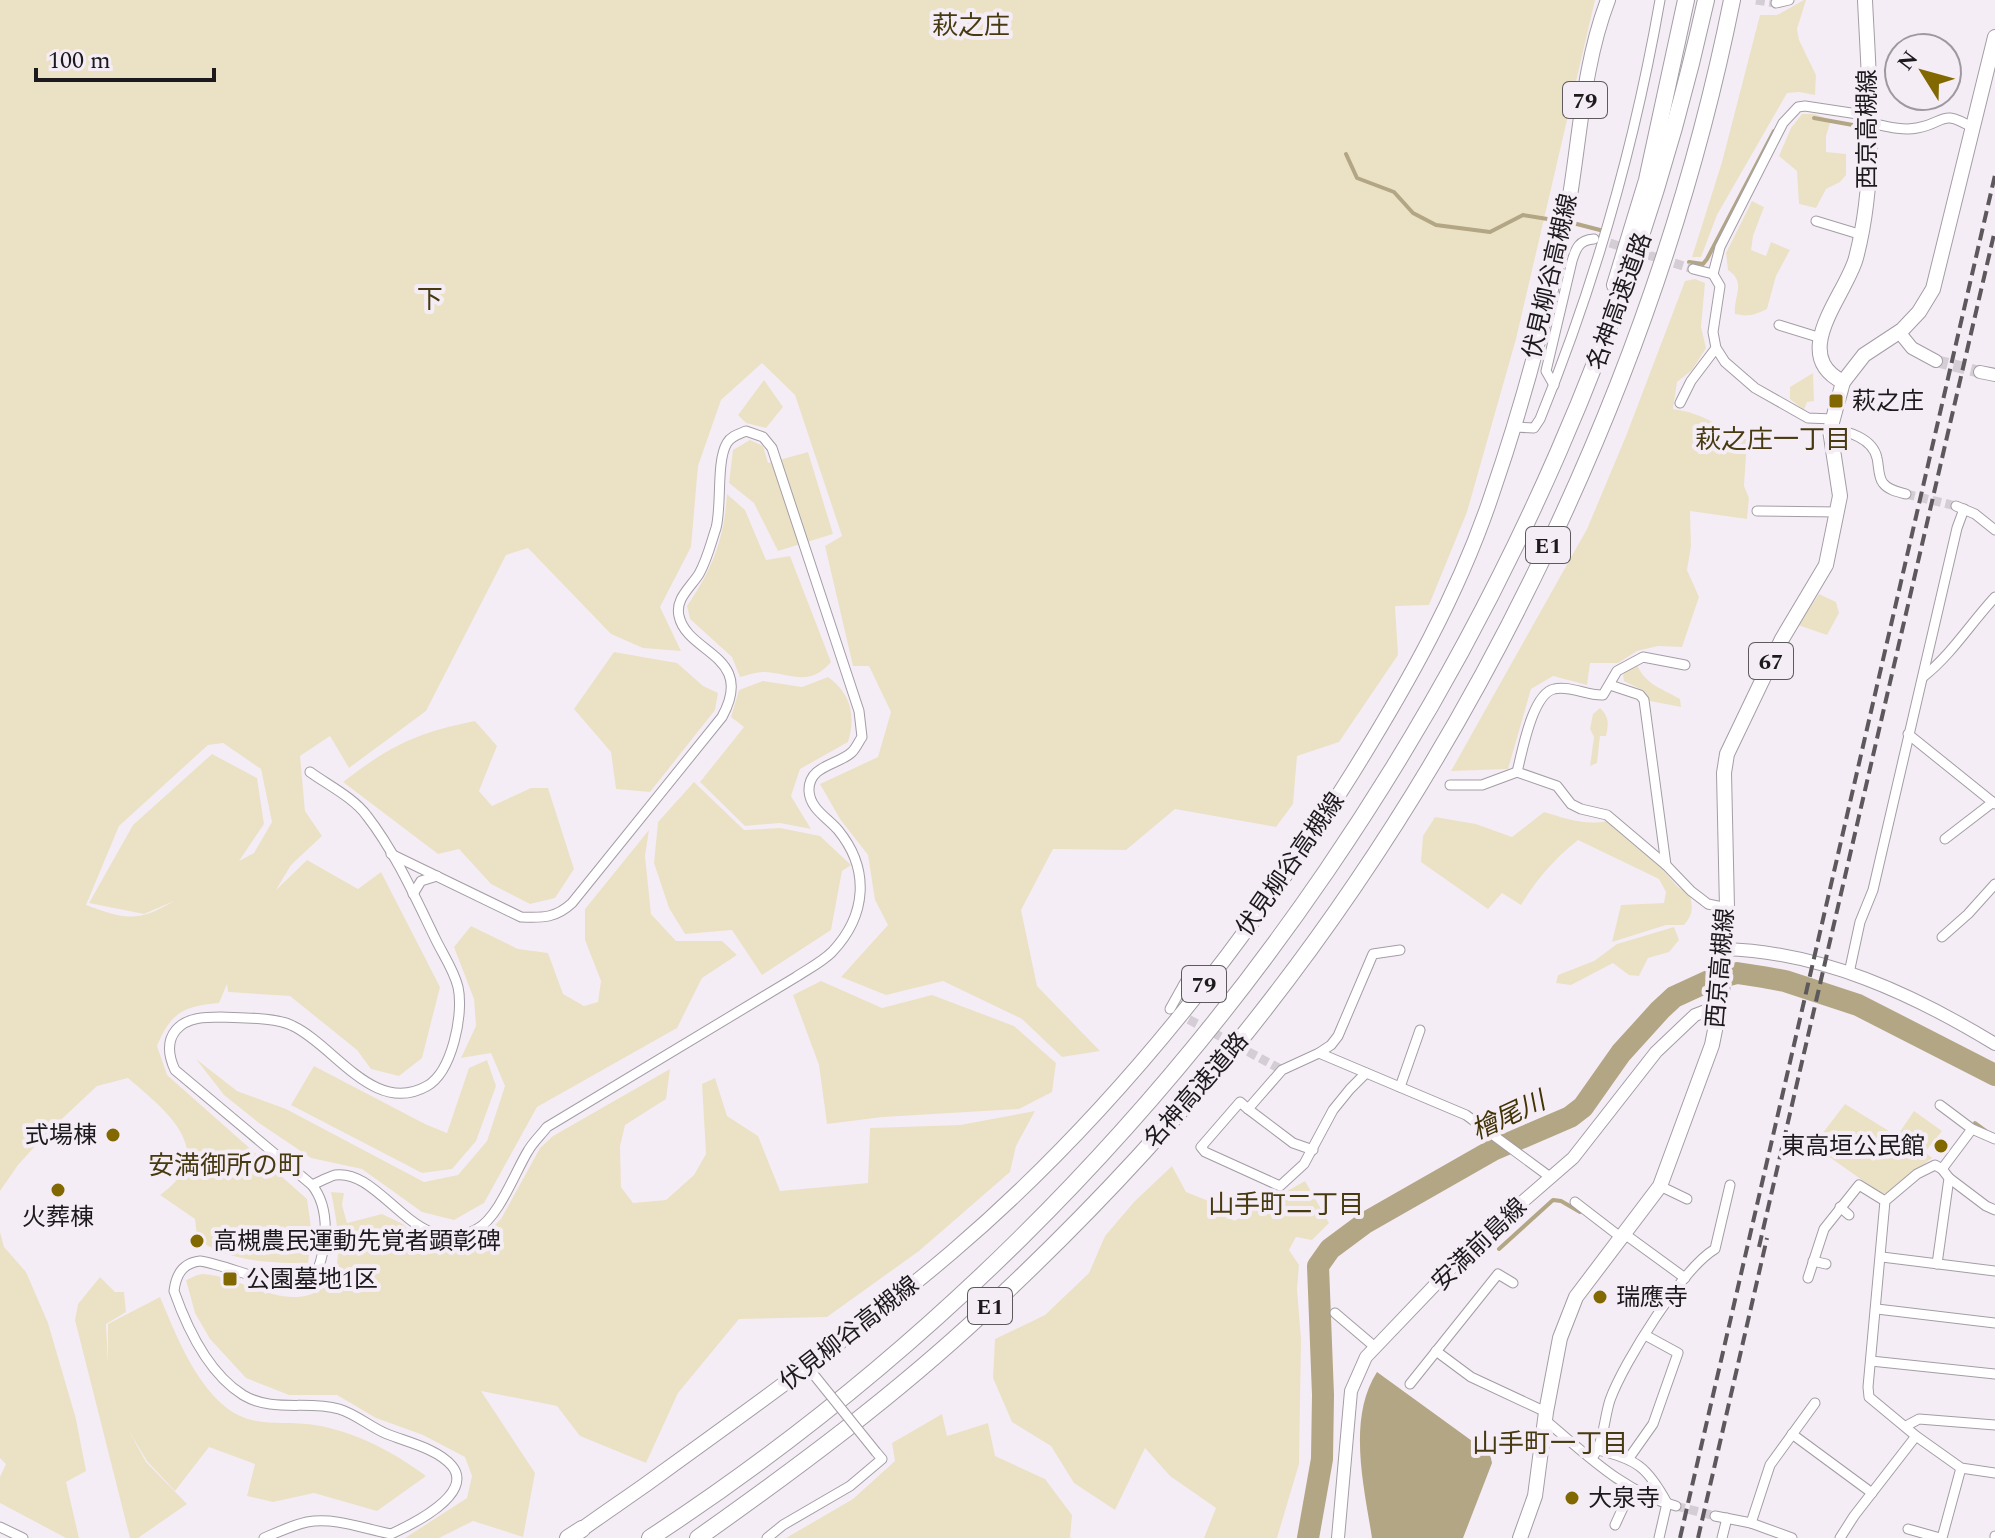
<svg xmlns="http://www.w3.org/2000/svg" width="1995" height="1538" font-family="Spectral,'Noto Sans JP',serif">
<rect width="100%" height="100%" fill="#f5edf6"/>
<g fill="#ebe2c6" fill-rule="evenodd">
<path d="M0,0H1595L1516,339L1467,512L1429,605L1395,606L1398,655L1339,742L1297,756L1293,804L1276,827L1175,809L1126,850L1053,849L1021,910L1037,986L1100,1051L1062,1057L1022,1019L943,981L886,995L841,977L888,925L875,900L868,855L840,819L820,784L878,757L891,712L869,666H853L825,546L842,536L795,395L762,363L721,400L698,466L691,547L660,607L681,651L643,648L611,634L528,548L506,555L426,711L349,768L330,736L300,756L305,811L322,836L291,865L276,890L307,860L358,889L381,872L440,987L422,1058L399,1076L371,1069L357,1050L290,996L228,992L227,984L219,1003C184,1006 171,1012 157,1046L167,1075L307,1199L312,1234L308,1263C273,1263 225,1262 197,1238L195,1219L160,1195C221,1152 165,1110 128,1078L97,1086L49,1131L18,1165L0,1191ZM223,743L261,769L272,822L254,853L239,861L264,824L257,778L212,754L133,825L89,903L144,914L174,901C137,923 125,919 86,905L119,826L208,745Z"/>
<path d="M1804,0H1806L1797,29L1799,40L1816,75L1815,95L1799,92L1787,93L1717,215L1701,257H1692L1722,162L1760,15H1777Z"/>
<path d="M1802,114H1814L1831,120L1826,136V152L1846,154V175L1840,182L1826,189L1816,208L1799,204L1797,171L1779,156L1791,128Z"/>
<path d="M1752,201L1764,207L1753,236L1751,250L1766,256L1771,242L1790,250L1776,276L1767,309C1755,315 1748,317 1735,314C1733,296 1747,283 1728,270L1726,253Z"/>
<path d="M1695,279L1705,283L1701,327L1706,348L1692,370L1677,382L1673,409C1707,414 1717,427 1747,440L1744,486L1749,498L1747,519L1690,511L1691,546L1687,570L1699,597L1682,647L1658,646L1637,651L1618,663H1590L1587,685L1553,676L1531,689L1508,769L1451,771L1587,529L1626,436L1685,281Z"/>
<path d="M1813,373L1814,401L1807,402L1804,410L1790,399V387Z"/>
<path d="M764,380L783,407L766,428L746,423L738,415Z"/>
<path d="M750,440L763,446L768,463L808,452L833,534L778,551L754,503L729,483L733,450Z"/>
<path d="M727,494L745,510L766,560L790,556L831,662C810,687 792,674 765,672C757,672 748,675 740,677L732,657L690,619L687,606C713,568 724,539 727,494Z"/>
<path d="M1819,594L1836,602L1839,613L1827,635L1798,625Z"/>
<path d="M614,652L677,663L703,686L718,693L715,710L650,792L616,789L611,752L574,709Z"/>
<path d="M1637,665C1646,685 1663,689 1680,699L1681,707L1650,701L1644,691L1624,681L1623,675L1629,667Z"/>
<path d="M828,677C851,693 856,716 848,742L800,769L791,796L811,829L780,823L745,826L700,782L744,727L731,717L739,690L763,681L802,687Z"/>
<path d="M1600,708C1609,717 1609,723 1606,736H1600L1597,763L1590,766L1594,737L1590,729L1593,714Z"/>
<path d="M475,721L497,746L479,791L492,806L531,788H548L574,869L555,898L530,904L491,884L459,849L438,854L343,782C391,745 416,733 475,721Z"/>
<path d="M694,782L744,830L780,828L820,836L851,865L842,871L831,930L762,975L732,930L685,934L669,908L654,863L658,822Z"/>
<path d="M1544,812C1564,818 1586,826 1607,821L1657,863L1677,886L1690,895C1693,909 1693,914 1684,925H1666L1612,942L1621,905L1664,903L1666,892L1659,879L1578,840C1554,859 1537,879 1521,905L1502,893L1488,909L1421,862L1423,836L1435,817L1476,824L1512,837Z"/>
<path d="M649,830L645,856L651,914L676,941H722L737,955L702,978L677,1028L537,1107L484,1203L454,1220L422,1212L362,1169L311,1158L259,1123L224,1095L196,1059L237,1091L286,1109L424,1182L458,1175L487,1141L505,1086L491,1053L461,1058L476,1026L474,999L454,947L471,926L518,949L548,953L563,994L584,1006L598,1002L601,981L585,940V909Z"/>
<path d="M1674,927L1679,940L1669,952L1648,958L1639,976L1629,975L1613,963L1571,985L1556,983L1558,975L1594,961L1617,944Z"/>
<path d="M821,981L882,1008L932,995L1014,1026L1056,1063L1052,1092L1019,1109L883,1117L827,1124L819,1065L793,995Z"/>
<path d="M487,1060L496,1086L476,1141L452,1169L422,1173L291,1105L314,1066L425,1124L447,1133L469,1068Z"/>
<path d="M670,1069L666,1099L625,1125L620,1146L621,1187L633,1203L666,1200L694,1175L706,1154L702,1084L715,1078L727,1116L758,1136L780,1191L868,1183L870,1128L960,1125L1035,1111L1016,1146L1010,1172L919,1251L827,1317L739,1319L678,1393L646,1463L580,1436L557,1406L481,1391L535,1473L523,1537L473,1521L439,1538H405L467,1498L472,1476L465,1457L423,1435L376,1418L337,1395H289L246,1378L210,1339L195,1313L186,1280C191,1278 198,1274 203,1274C243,1276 286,1314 323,1288C348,1270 336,1218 331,1192L344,1193L342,1205L347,1223L382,1214L401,1223L423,1241L448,1243L489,1231L501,1219L540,1148L553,1136Z"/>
<path d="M1845,1104L1897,1136L1914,1111L1942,1131L1925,1152L1932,1158L1887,1193L1882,1194L1818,1149L1822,1134Z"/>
<path d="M1172,1166L1186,1192L1216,1204L1234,1221L1305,1181L1329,1223L1312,1240L1296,1237L1289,1250L1299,1265L1297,1289L1301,1339L1299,1464L1277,1538H1204L1216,1508L1170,1476L1145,1448L1115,1510L1074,1483L1051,1446L1012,1422L993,1378L995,1339L1045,1315L1089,1273L1105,1236L1134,1202Z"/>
<path d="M0,1232L4,1247L26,1272L48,1323L76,1419L86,1471L66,1482L79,1538H66L0,1503V1477L6,1464L0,1458Z"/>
<path d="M100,1277L115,1292H124L126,1312L106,1324L108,1363V1324L160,1297C176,1335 196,1387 231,1411C256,1428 286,1420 315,1425C354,1431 394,1452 426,1476L377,1511L314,1493L273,1502L247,1496L255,1464L209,1447L175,1491L147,1461L129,1431L146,1462L187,1504L138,1538H130L75,1320L78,1304Z"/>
<path d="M942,1414L947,1436L988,1423L995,1456L1045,1479L1072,1515L1070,1538H786L853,1499L895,1461L892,1443Z"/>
</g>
<path fill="#b2a684" d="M1377,1372L1490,1454L1492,1463L1463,1538H1372C1364,1486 1347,1419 1377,1372Z"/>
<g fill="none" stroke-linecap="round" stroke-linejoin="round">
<g stroke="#b2a684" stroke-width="4">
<path d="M1814,118L1864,127"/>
<path d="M1346,154L1357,178L1394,192L1413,213L1436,225L1490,232L1523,215L1560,221"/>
<path d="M1569,222L1600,230"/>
<path d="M1689,262L1703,264L1707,259L1774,131"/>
<path d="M1975,1123L1986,1131"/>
<path d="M1499,1249L1553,1200L1561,1201L1580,1212"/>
</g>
<path stroke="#b2a684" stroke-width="22" d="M1308,1538L1322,1459L1323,1395L1318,1266L1330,1249L1365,1223L1493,1150L1570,1117L1583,1107L1621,1053L1660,1010L1674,997L1711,980L1737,973L1763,977L1785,981L1858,1005L1995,1075"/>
<g stroke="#d4cdd5" stroke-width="9" stroke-dasharray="9 4.5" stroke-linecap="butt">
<path d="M1756,0L1776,3"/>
<path d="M1597,239L1693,269"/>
<path d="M1906,494L1956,506"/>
<path d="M1177,1013L1282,1070"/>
<path d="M1676,1506L1715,1516"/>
</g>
<path stroke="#d4cdd5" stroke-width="12" stroke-dasharray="12 6" stroke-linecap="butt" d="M1936,361L1980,372"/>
<g stroke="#a49da5" stroke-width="11">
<g id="street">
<path d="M1776,3L1789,0"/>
<path d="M1871,123C1885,126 1903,131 1917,128C1946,123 1940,108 1973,128"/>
<path d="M1816,221L1862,235"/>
<path d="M1693,269L1713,274L1720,247L1783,123L1798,107L1805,106L1871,116"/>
<path d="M1713,274L1720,286L1713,332L1716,348L1725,362L1755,388L1808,418L1833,419"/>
<path d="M1779,325L1821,338"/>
<path d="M1554,385L1546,371L1572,261C1576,248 1579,240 1594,239"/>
<path d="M1680,403L1691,381L1716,348"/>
<path d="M1513,427L1534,428L1540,419C1595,284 1635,143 1660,0"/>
<path d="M1830,430C1848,430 1873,439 1877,458C1879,466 1878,477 1883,483C1888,490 1898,492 1906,494"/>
<path d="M1956,506L1975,514L1995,530"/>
<path d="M1757,511L1838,512"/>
<path d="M1685,665L1643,657L1617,671L1603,695C1588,696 1569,685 1554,689C1532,694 1522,753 1517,772L1557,786L1571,804L1581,809L1607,815L1666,865L1691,891L1708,904L1727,908"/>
<path d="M1923,677C1952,654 1970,624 1995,597"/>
<path d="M1610,685L1640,695L1644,700L1666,865"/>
<path d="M1908,734L1995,804"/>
<path d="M1450,785H1482L1517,772"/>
<path d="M1945,839L1993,802"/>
<path d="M413,894L421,881L437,876"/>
<path d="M1942,937L1968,914L1995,884"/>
<path d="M1849,973L1860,922L1873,890L1957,528L1964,509"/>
<path d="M1170,1009L1189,975"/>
<path d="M1319,1053L1466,1115L1550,1177"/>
<path d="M1366,1073L1350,1089L1333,1110L1304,1164L1280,1186L1205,1152L1201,1147L1240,1102L1248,1109L1282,1070L1319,1053L1331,1045L1338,1036L1373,954L1400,950"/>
<path d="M1400,1087L1420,1030"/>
<path d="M1248,1109L1293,1143L1313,1150"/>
<path d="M1972,1129L1995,1139"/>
<path d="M1942,1169L1935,1165L1917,1174L1885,1201L1868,1387L1869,1397L1916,1436L1961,1468L1995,1473"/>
<path d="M1949,1178L1986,1206L1995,1210"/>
<path d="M312,1185C319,1182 328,1177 335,1175C382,1168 416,1263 477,1229C499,1217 515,1172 528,1151C533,1142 541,1135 547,1127L796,977C808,969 822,962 832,952C867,915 870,869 838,830C828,818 810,809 809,791C808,765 839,765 852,752C856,748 859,741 862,737L859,711L772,448L763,437L746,431C739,434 731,436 727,443C716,461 722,506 716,528C711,543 707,560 699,574C690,588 675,599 679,616C687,654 756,655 722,717L572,903C556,918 543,918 521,917L391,854"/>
<path d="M1660,1186L1687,1199"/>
<path d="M1575,1202L1623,1239"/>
<path d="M1840,1207L1849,1215"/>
<path d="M1626,1235L1685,1278"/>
<path d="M1882,1257L1995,1271"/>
<path d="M1813,1261L1826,1264"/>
<path d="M1937,1264L1949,1178L1942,1169L1972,1129L1940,1105"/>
<path d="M1808,1278L1824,1229L1859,1185L1885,1201"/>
<path d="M1877,1309L1995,1323"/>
<path d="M1335,1313L1375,1347"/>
<path d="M1436,1351L1471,1377L1546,1412"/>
<path d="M1871,1361L1995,1374"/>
<path d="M1410,1384L1498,1274L1513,1283"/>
<path d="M1545,1420C1585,1453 1624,1493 1676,1506"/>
<path d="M1906,1426L1919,1419L1995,1425"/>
<path d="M1792,1434L1872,1493"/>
<path d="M1598,1450C1637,1459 1648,1468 1667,1503L1659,1538"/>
<path d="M1592,1458C1604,1443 1604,1418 1610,1400C1623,1363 1683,1268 1715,1249L1730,1185"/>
<path d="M1629,1458L1653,1424L1678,1353L1645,1335"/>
<path d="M1715,1516L1751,1523L1792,1538"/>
<path d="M1751,1523L1770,1465L1815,1403"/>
<path d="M1615,1525L1632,1488"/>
<path d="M0,1527L23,1538"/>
<path d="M1908,1529L1940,1538"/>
<path d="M264,1538C278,1532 293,1525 307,1522C336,1517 364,1529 391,1534C411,1525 475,1494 452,1466C438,1449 407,1442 387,1434C370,1427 356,1414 339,1409C307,1400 273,1413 243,1395C208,1373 187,1328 174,1291C176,1274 183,1263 200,1261C227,1265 268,1285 292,1283C301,1283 308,1278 316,1274C327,1248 331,1209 312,1185L175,1070C169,1057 166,1042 176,1030C187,1017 206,1017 221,1017C240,1018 277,1017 293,1026C335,1046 374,1116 427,1086C452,1072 464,1014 458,987C454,970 442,953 435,938C415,897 395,852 367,816C354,798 328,785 310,772"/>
<path d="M767,1538L783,1525L850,1486L882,1459L876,1452"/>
<path d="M1722,1538L1727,1518"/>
<path d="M1840,1538L1854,1516L1916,1436"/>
<path d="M1942,1538L1961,1468"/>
<path d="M1995,1538V1536"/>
</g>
</g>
<g stroke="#a49da5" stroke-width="14">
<g id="secondary">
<path d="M1899,332L1912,348L1936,361"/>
<path d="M1980,372L1995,375"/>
<path d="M1725,949C1822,952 1913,994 1995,1044"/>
<path d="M1338,1538L1351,1391L1366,1357L1475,1243L1573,1158L1656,1052L1695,1015L1721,1005"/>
</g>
</g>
<g stroke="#a49da5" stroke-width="16">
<g id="primary">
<path d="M1843,382C1788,354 1846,295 1856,258C1878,174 1869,86 1865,0"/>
<path d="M574,1535C597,1518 621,1502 645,1485C749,1410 854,1335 952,1252C1110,1117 1243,948 1353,772C1407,685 1458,595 1491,497C1523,404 1550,305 1568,208C1580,139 1583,65 1608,0"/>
<path d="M1520,1538L1535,1496L1546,1412L1560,1338L1576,1297L1660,1186L1712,1045L1722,995L1727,908L1724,773L1727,754L1782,639L1826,565L1840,496L1830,430L1843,382L1864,355L1902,330L1919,312L1933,289L1995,37"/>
</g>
</g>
<g stroke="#a49da5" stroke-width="18">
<g id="highway">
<path d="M1615,285L1647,180L1686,0"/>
<path d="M568,1538L582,1529"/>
<path d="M650,1538C1184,1189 1568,621 1706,0"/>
<path d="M698,1538C797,1468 894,1396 983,1313C1076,1227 1164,1134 1244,1035C1479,742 1658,369 1732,0"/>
</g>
</g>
<use href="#street" stroke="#fff" stroke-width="9"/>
<use href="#secondary" stroke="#fff" stroke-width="12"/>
<use href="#primary" stroke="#fff" stroke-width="14"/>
<use href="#highway" stroke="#fff" stroke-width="16"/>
<g stroke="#5c585c" stroke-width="4" stroke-dasharray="12 6" stroke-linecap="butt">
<path d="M1759,1247L1995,230"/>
<path d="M1680,1538L1995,175"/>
<path d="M1698,1538L1767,1238"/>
</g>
<g stroke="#a49da5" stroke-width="11" stroke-linecap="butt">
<path id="street-bridge" d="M814,1375L876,1452"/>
</g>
<use href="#street-bridge" stroke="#fff" stroke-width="9"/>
</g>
<g fill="#826800" stroke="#f5edf6" stroke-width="3">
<rect x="1828" y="393" width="16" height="16" rx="4"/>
<circle cx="113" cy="1135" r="8"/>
<circle cx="1941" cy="1146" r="8"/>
<circle cx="58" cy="1190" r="8"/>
<circle cx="197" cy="1241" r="8"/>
<rect x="222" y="1271" width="16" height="16" rx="4"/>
<circle cx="1600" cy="1297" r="8"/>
<circle cx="1572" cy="1498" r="8"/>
</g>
<g text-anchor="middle" stroke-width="8" stroke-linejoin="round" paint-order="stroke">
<g fill="#f5edf6" stroke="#5d595d" stroke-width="2">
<rect x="1563" y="82" width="44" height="36" rx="6"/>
<rect x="1526" y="527" width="44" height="36" rx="6"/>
<rect x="1749" y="643" width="44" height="36" rx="6"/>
<rect x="1182" y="966" width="44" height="36" rx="6"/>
<rect x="968" y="1288" width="44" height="36" rx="6"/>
</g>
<g font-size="22" font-weight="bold" fill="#1c1a1c">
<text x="1585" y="108">79</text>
<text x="1548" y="553">E1</text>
<text x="1771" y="669">67</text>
<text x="1204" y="992">79</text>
<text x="990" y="1314">E1</text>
</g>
<g font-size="24" fill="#1c1a1c" stroke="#f5edf6">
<text transform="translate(1867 129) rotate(-90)" y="8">西京高槻線</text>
<text transform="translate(1550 276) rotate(-77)" y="8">伏見柳谷高槻線</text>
<text transform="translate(1619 301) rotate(-70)" y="8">名神高速道路</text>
<text transform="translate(1290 864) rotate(-55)" y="8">伏見柳谷高槻線</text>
<text transform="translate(1720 968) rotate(-85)" y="8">西京高槻線</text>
<text transform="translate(1196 1090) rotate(-49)" y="8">名神高速道路</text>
<text transform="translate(1479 1244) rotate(-44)" y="8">安満前島線</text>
<text transform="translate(849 1333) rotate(-38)" y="8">伏見柳谷高槻線</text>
</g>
<g font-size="24" fill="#1c1a1c" stroke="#f5edf6" text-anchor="start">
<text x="1852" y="409">萩之庄</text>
<text x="97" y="1143" text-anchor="end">式場棟</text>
<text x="1925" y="1154" text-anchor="end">東高垣公民館</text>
<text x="58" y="1225" text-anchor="middle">火葬棟</text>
<text x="213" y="1249">高槻農民運動先覚者顕彰碑</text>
<text x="246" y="1287">公園墓地1区</text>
<text x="1616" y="1305">瑞應寺</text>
<text x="1588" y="1506">大泉寺</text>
</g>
<g font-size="26" fill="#473a11" stroke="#f5edf6">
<text x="971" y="34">萩之庄</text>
<text x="430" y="308">下</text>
<text x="1773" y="448">萩之庄一丁目</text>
<text x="226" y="1174">安満御所の町</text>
<text x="1286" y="1213">山手町二丁目</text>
<text x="1550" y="1452">山手町一丁目</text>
</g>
<g font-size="26" font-style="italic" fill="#413304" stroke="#f5edf6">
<text transform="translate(1508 1115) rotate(-25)" y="9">檜尾川</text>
</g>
</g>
<g transform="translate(1923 72) rotate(307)"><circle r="38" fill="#f5edf6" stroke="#9e999f" stroke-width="2"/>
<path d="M0-6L14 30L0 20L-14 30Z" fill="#826800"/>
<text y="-12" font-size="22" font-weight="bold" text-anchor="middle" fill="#1c1a1c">N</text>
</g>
<path d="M36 68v12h178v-12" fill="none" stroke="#1c1a1c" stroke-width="4"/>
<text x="48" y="68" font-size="24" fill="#1c1a1c" stroke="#f5edf6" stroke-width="6" paint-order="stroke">100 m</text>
</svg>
